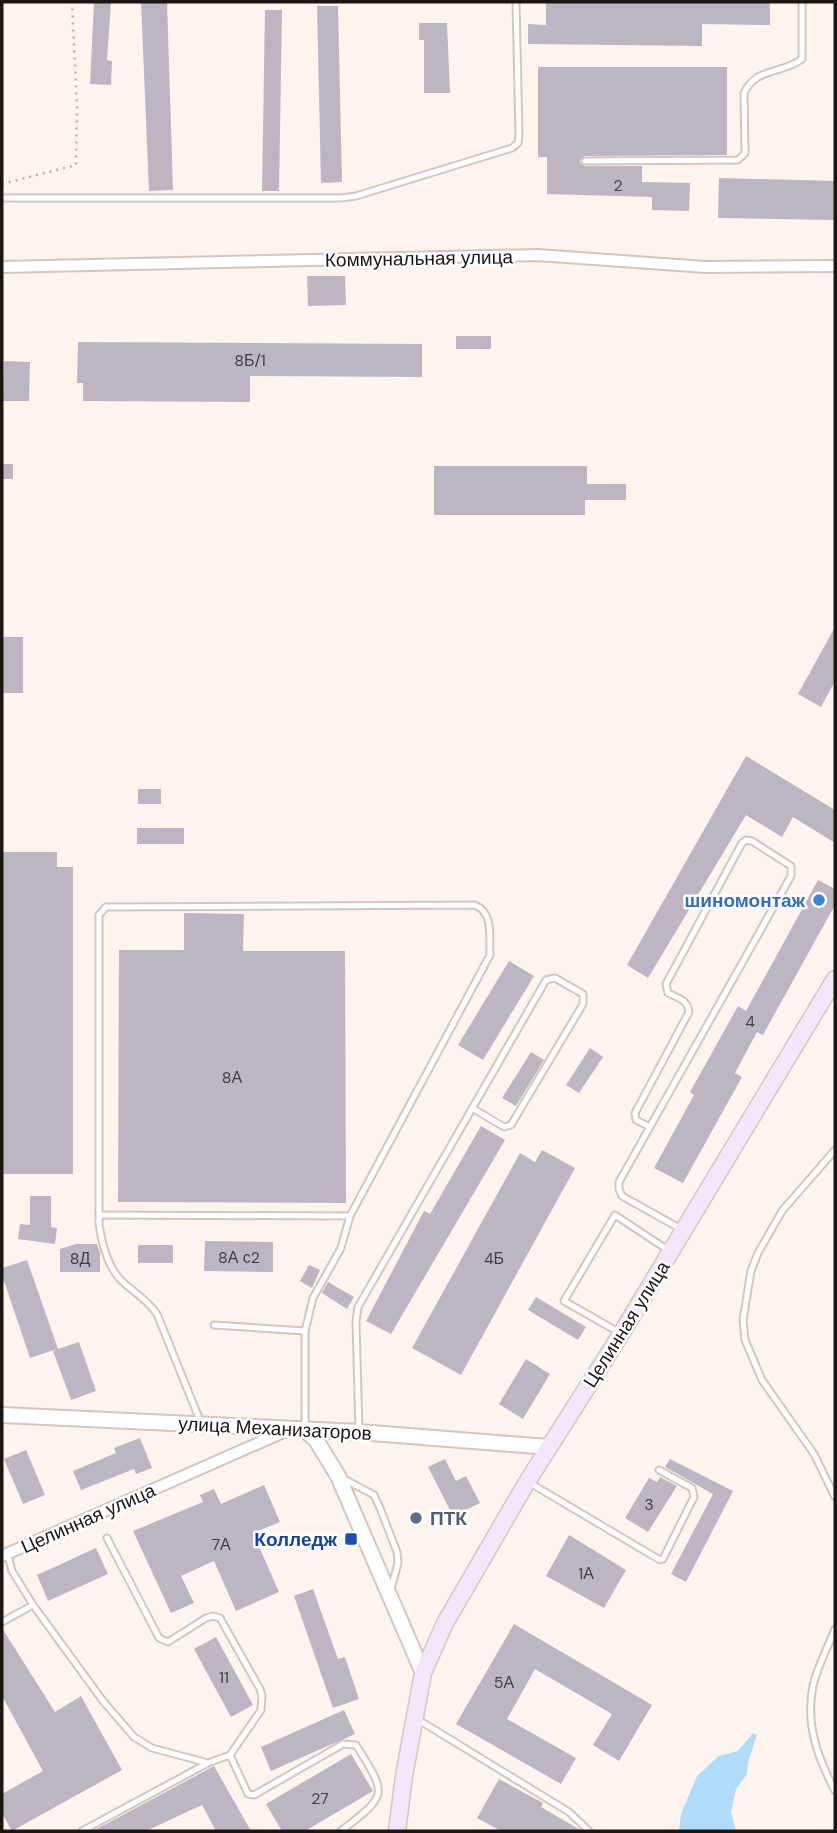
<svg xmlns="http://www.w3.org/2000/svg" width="837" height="1833" font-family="'DM Sans',sans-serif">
<rect width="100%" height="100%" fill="#fdf4ee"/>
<path fill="#b0dbf9" d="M753,1733L757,1735L748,1762L747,1774L736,1789L731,1812L736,1831H679L681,1814L697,1776L719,1756L738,1751Z"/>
<g fill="#beb5c2">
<path d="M94,2H111L107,60L112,61L111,85L90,84Z"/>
<path d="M141,2H167L173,190L149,191Z"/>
<path d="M546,2H770V25L702,24V46L528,44V24L546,25Z"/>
<path d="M317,6H338L342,182L321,183Z"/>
<path d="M265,10H282L279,191H262Z"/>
<path d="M419,23H447L450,93H424V40H419Z"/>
<path d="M538,67H727V155L585,156L580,160L581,164L585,166H642V182L690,183L689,211L652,210V197L547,194V157H538Z"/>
<path d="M719,178L835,181V220L718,218Z"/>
<path d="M307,276H345L346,305L308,306Z"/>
<rect x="456" y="336" width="35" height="13"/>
<path d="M78,342L422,344V377L250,376V402L83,401V383H77Z"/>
<path d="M4,361L30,362L29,401H3Z"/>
<rect x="2" y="464" width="11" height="15"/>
<path d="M434,466H587V484H626V500H585V515H434Z"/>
<path d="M835,627V681L821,707L798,694Z"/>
<rect x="2" y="637" width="21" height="56"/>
<path d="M746,756L835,810V843L793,817L782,837L746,815L648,978L627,965Z"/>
<rect x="138" y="789" width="23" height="15"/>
<rect x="137" y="828" width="47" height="16"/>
<path d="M2,852H57V867H73V1174H2Z"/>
<path d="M818,880L835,889V905L763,1035L757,1032L735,1073L742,1077L683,1183L654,1168L694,1095L690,1092L738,1006L746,1011Z"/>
<path d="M184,913L244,914L243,951H345L346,1203L118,1202L119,950H184Z"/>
<path d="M509,961L534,976L483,1060L458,1045Z"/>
<path d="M590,1048L603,1057L579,1093L566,1085Z"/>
<path d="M531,1052L544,1060L516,1106L502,1098Z"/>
<path d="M481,1126L505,1140L391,1334L366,1321L424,1211L430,1214Z"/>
<path d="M542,1150L575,1168L461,1375L412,1348L520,1153L535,1162Z"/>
<path d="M30,1196H51V1227L57,1228L55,1244L18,1239L20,1224L30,1225Z"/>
<path d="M205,1241L273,1242V1272L204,1271Z"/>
<path d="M76,1244H97L100,1253V1272H60V1249Z"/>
<rect x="138" y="1245" width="35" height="18"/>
<path d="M27,1260L58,1349L79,1342L96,1391L71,1400L53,1351L57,1349L30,1358L2,1275V1268Z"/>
<path d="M309,1265L320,1270L312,1288L300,1281Z"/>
<path d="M328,1282L354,1297L347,1309L322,1293Z"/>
<path d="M536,1297L586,1327L578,1340L528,1310Z"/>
<path d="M526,1359L550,1374L523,1419L499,1404Z"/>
<path d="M140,1438L152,1468L136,1474L134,1469L81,1490L73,1471L116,1453L114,1448Z"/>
<path d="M26,1450L45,1495L23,1504L4,1459Z"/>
<path d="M445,1459L456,1481L466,1476L480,1503L453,1516L428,1467Z"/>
<path d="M670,1459L733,1491L686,1582L671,1574L713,1494L665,1467Z"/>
<path d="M660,1477L677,1486L648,1532L625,1518L649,1478L657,1482Z"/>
<path d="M264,1485L280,1522L253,1533L279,1592L236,1611L214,1561L181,1576L194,1603L171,1613L133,1531L203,1502L200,1495L214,1489L221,1504Z"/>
<path d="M569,1535L626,1570L604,1608L546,1576Z"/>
<path d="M96,1548L108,1574L48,1601L37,1575Z"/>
<path d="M313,1589L338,1659L345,1657L359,1699L333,1708L294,1596Z"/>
<path d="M514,1624L652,1705L619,1761L593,1745L612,1714L535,1669L507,1719L576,1758L561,1784L456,1724Z"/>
<path d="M2,1628L55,1712L81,1696L122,1770L12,1831L2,1813V1794L43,1771L2,1696Z"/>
<path d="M216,1637L253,1705L231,1717L194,1649Z"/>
<path d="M344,1710L355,1734L271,1771L261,1747Z"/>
<path d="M351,1754L373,1791L305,1831H282L266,1804Z"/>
<path d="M214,1766L251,1831H216L202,1805L146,1831H93Z"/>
<path d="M499,1779L543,1803L541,1807L582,1831H501L477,1818Z"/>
</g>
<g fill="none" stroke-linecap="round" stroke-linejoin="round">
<g stroke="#d5c6bd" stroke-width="9">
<g id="service">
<path d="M585,161L738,160L745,153L744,93C756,67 783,74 802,59V2"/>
<path d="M2,198H341L356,196L512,148L518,143L519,134L516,2"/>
<path d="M650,1127L636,1120L635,1113L689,1012C688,1000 678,998 668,993L666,984L742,843L746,840L752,841L791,866V876L619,1182V1189L622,1196L681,1229"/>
<path d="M835,1150L782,1211L758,1253L751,1271L743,1320L745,1340L762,1380L814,1454L835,1497"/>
<path d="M99,1215L350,1216"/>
<path d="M214,1325L305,1331"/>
<path d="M620,1333L564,1301L615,1215L668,1250"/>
<path d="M201,1423L157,1314C148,1301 137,1294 125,1284C108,1270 102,1245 99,1224V915L106,907L475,905C494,913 489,937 490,955L350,1216L341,1248L313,1298L305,1331V1427"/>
<path d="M359,1430L356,1321L358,1307L546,980L555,978L583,994V1004L511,1125L504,1127L472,1108"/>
<path d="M344,1479L374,1495L380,1508L397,1552L398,1563L391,1589"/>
<path d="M530,1483L660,1560L663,1559L694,1497L692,1488L659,1470"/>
<path d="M107,1538L159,1638L168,1642L206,1618L213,1616L220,1618L260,1689L262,1696L261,1710L230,1755"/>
<path d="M8,1555L12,1571L33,1605L103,1701L134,1737L152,1748L208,1763L230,1755L248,1794L254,1795L343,1744L356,1745C387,1795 389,1794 341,1831"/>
<path d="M2,1622L33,1605"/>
<path d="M835,1629C828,1647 817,1667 813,1686C805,1724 818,1758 835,1791"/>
<path d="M417,1719L569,1812L589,1831"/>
<path d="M82,1831L208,1763"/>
</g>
</g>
<g stroke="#d5c6bd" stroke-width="14">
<g id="minor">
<path d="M2,267L537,255L706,267L835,266"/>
<path d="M2,1556L288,1430"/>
</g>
</g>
<g stroke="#d5c6bd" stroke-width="18">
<g id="tertiary">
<path d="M2,1415L359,1432L548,1447"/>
<path d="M305,1430L316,1440L338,1476L423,1673"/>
</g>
</g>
<g stroke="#d5c6bd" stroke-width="19">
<path id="secondary" d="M397,1831L404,1776L423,1673L445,1623L527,1482L621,1334L835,979"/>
</g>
<path stroke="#b9b1ac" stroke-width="2.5" stroke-dasharray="2 5" stroke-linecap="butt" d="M2,184L76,165L77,108L72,2"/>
<use href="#service" stroke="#fff" stroke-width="5"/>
<use href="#minor" stroke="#fff" stroke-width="10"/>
<use href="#tertiary" stroke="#fff" stroke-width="14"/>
<use href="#secondary" stroke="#f3e6fb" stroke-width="16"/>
</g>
<circle fill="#3f7fe0" stroke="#fff" stroke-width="2.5" cx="819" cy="900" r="7"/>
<circle fill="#5c6f8a" stroke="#fff" stroke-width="2.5" cx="416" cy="1518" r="7"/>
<rect fill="#1a4fb4" stroke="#fff" stroke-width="2.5" x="344" y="1532" width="14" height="14" rx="3.5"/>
<g text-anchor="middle" stroke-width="5" stroke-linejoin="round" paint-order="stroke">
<g font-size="16" fill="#443e3f">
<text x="618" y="191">2</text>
<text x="250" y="366">8Б/1</text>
<text x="750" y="1027">4</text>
<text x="232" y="1083">8А</text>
<text x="239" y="1263">8А с2</text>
<text x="80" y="1264">8Д</text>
<text x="494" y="1264">4Б</text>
<text x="649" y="1510">3</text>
<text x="221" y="1550">7А</text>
<text x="586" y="1579">1А</text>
<text x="224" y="1683">11</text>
<text x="504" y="1688">5А</text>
<text x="320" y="1804">27</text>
</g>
<g font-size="19" fill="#1c1613" stroke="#fff">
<text transform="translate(419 258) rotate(-1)" y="7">Коммунальная улица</text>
<text transform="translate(626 1324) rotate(-58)" y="7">Целинная улица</text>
<text transform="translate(275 1428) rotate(3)" y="7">улица Механизаторов</text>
<text transform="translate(88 1518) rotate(-24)" y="7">Целинная улица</text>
</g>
<g font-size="19" font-weight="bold" fill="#366cbe" stroke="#fff" text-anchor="end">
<text x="805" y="907">шиномонтаж</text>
</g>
<g font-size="19" font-weight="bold" fill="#4e5e75" stroke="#fff" text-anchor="start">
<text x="430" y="1525">ПТК</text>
</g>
<g font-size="19" font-weight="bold" fill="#164399" stroke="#fff" text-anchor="end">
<text x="337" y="1546">Колледж</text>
</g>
</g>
<rect width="837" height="1833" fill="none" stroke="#1c1613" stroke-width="7"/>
</svg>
